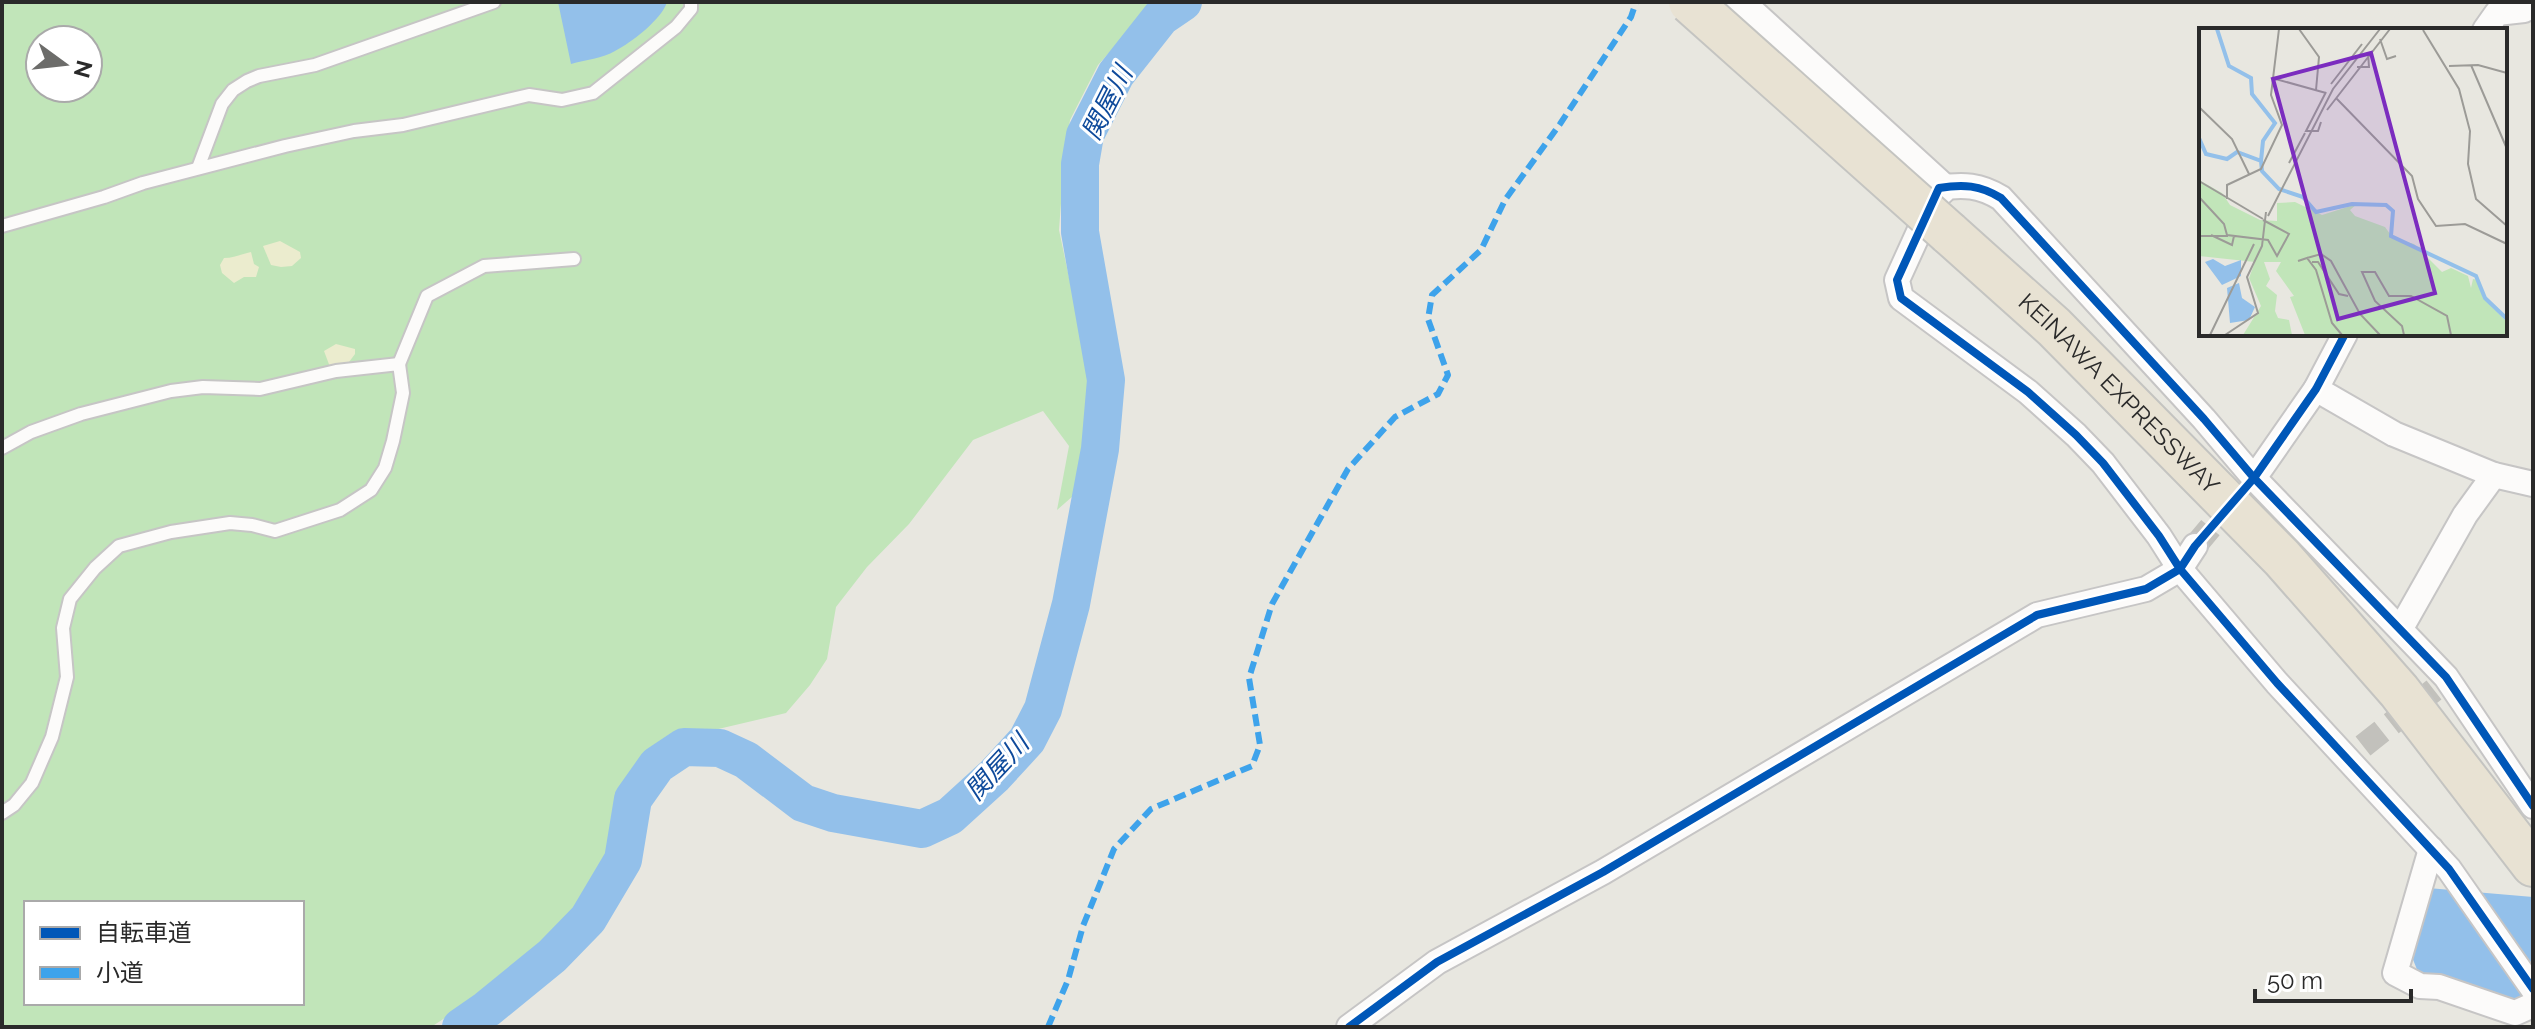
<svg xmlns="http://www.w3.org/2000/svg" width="2535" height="1029" font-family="Raleway,'Noto Sans JP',sans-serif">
<rect width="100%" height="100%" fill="#e8e7e0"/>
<path fill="#c1e5b9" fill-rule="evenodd" d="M2,2H1155L1098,65L1070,120L1064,163L1059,230L1090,377L1087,445L1081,489L1057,510L1069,446L1043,411L973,440L909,524L867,567L836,607L827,659L810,685L786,713L697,734L652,752L628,787L605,866L594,890L575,913L485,992L431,1027H2ZM40,40H88V88H40ZM26,903H302V1003H26Z"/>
<g fill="#ebecce">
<path d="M280,241L300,252L301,258L292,266L281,267L271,265L263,246Z"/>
<path d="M251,252L254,264L259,267L256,277H244L234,283L222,273L220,265L224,258C234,258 241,254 251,252Z"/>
<path d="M336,344L355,349V354L349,362L330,367L324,351Z"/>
</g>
<g fill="#93c0ea">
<path d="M558,2H667C662,19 631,43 615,51C603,58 585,60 571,64Z"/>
<path d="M2428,888L2533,897V996L2519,1005L2418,972L2410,952Z"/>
</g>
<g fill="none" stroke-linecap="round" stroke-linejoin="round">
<path stroke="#93c0ea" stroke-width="38" d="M461,1027L487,1009L552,956L588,919L623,860L633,799L657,765L684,747L720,748L746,760L803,803L833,813L922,829L950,816L994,776L1027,740L1043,709L1071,604L1100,449L1106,380L1080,232V164L1085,135L1116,74L1161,17L1183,2"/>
<g stroke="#c2c1bc" stroke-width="24" stroke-dasharray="24 12" stroke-linecap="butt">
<path d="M2195,546L2236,497"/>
<path d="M2363,746L2434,690"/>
</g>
<g stroke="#c6c5c5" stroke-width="16">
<g id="lane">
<path d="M198,168L222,104L233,90L247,81L259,76L315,65L494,2"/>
<path d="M2,226L104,197L143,183L285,146L354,131L403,125L529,95L562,100L593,93L676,27L691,9V2"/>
<path d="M399,364L427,296L484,266L574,259"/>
<path d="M2,448L31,432L81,414L171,391L203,387L260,389L336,371L399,364L403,393L393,441L385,468L371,490L340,510L275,531L252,525L230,523L171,532L119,546L95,568L70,599L63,628L67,677L52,737L32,783L14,805L2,813"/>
</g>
</g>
<g stroke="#c6c5c5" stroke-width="28">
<g id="street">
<path d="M2485,30L2497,13L2524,10L2533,4"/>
<path d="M2316,389L2394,434L2494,475L2533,484"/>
<path d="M2254,478L2316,389L2345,334"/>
<path d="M2401,628L2465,515L2494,475"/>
<path d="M2533,806L2446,677L2254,478L2204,419L2001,198C1980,185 1963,184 1939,188L1897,280L1901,298L2028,392L2076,435L2103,463L2159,536L2180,569L2277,683L2449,869L2533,989"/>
<path d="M2431,849L2395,973L2420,986L2439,987L2515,1013L2533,1005"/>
<path d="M1349,1027L1437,962L1603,872L2037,615L2146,589L2180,569L2195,546"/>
</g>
</g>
<g stroke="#c6c5c5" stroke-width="38">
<path id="secondary" d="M1735,2L1939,188"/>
</g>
<g stroke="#c4c4c1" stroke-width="46">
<g id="highway">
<path id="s1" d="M1949,233L2054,327L2282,558L2399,691L2533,865"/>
</g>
</g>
<use href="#lane" stroke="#fcfbfa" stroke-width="12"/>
<use href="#street" stroke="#fcfbfa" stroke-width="24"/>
<use href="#secondary" stroke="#fcfbfa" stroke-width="34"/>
<use href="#highway" stroke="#e8e2d3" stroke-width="42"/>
<g stroke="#c4c4c1" stroke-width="46" stroke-linecap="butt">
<path id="highway-bridge" d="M1690,2L1949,233"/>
</g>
<use href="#highway-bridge" stroke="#e8e2d3" stroke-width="42"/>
<path stroke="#3ea3eb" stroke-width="6" stroke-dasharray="12 6" stroke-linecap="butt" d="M1048,1027L1068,980L1083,926L1114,849L1151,809L1252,766L1260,745L1249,678L1272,604L1348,469L1395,417L1438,394L1448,375L1428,319L1432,295L1481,250L1505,200L1560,124L1631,17L1636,2"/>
<g stroke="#fff" stroke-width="13">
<g id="cycleway">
<path d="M2533,806L2446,677L2254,478L2204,419L2001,198C1980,185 1963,184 1939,188L1897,280L1901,298L2028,392L2076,435L2103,463L2159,536L2180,569L2277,683L2449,869L2533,989"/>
<path d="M1349,1027L1437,962L1603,872L2037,615L2146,589L2180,569L2195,546L2254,478L2316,389L2345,334"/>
</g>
</g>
<use href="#cycleway" stroke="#0057b8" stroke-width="8"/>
</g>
<g text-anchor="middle" stroke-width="6" stroke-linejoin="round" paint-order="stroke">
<g font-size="24" fill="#2a2a2a" stroke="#fff">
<text dy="8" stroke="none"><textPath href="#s1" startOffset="234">KEINAWA EXPRESSWAY</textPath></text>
</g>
<g font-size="26" font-style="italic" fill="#0e4a9b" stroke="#fff">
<text transform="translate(1107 103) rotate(-63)" y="9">関屋川</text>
<text transform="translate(997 767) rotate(-47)" y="9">関屋川</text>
</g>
</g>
<g transform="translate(2199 28)">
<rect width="308" height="308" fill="#e8e7e0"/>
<path d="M0,152L23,165L31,177L61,192L78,193V175L96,174L123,187L158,176L151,182L156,188L186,199L194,210L215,216L243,244L252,240L269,248L272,260L274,251L280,252L284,270L308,294V307H106L91,269L95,268L77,243L82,234H65L71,251L67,258L78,267L76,283L79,290L90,292L93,307H44L62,278L50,250L56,234L0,228Z" fill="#c1e5b9"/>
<path d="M14,231L26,238L42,232V248L23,257L6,234ZM40,255L43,270L56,279L50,292L31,295L28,260Z" fill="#93c0ea"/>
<path fill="none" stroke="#93c0ea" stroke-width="4" d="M18,1L30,38L52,50L53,66L76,95L64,113L62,133M0,110L7,126L28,131L38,124L62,133L63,143L80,161L104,169L117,184L153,176L187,177L194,183L192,208L277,248L286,270L308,291"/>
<path fill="none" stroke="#9c9b97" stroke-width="2" d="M100,1L120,29L117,62M195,1H252M224,2L260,61L271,103L269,136L277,171L308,198M181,11L188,31L197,28M272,37L308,121M250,38L279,37L308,45M158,39H170L169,25M73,50L127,65M132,56L163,16M137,70L213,148L219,171L237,198L266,196L308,216M0,79L33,111L50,146M128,82L191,1M122,94L119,103H107L127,64M90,135L106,105M0,153L64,191M0,169L25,196L28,207L69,212L78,228L90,206L64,192M28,171V157L62,141L83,97L72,67L80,1M69,188L134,61L181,1M12,207L33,217L35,208M0,208H29M108,230L122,226L132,233L161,286L181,307M99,233L108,230L117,242L133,295L143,307M113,234H119L140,266L149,268M11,307L55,216M26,307L59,285L48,249L63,218L67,184M205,307L203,298L176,273L163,244H176L190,268H212L248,288L252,307"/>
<path fill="#7b2cbf" fill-opacity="0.15" stroke="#7b2cbf" stroke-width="4" d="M172,25L236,265L139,291L74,51Z"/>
<rect width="308" height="308" fill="none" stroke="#2a2a2a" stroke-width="4"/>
</g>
<rect width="2535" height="1029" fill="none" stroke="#2a2a2a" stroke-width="8"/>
<rect x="24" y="901" width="280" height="104" fill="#ffffff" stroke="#aaaaaa" stroke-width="2"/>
<rect x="40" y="927" width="40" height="12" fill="#0057b8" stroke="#aaaaaa" stroke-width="2"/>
<text x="96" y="941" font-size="24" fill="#2a2a2a">自転車道</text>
<rect x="40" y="967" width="40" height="12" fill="#3ea3eb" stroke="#aaaaaa" stroke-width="2"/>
<text x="96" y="981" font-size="24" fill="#2a2a2a">小道</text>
<g transform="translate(64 64) rotate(105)"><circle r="38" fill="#ffffff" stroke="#aaaaaa" stroke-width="2"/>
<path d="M0-6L14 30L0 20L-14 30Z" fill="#6c6c6a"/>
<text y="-12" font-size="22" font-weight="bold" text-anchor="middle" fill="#2a2a2a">N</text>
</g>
<path d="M2255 989v12h156v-12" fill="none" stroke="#2a2a2a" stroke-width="4"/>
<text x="2267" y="989" font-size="24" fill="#2a2a2a" stroke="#ffffff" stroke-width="6" paint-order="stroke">50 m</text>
</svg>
